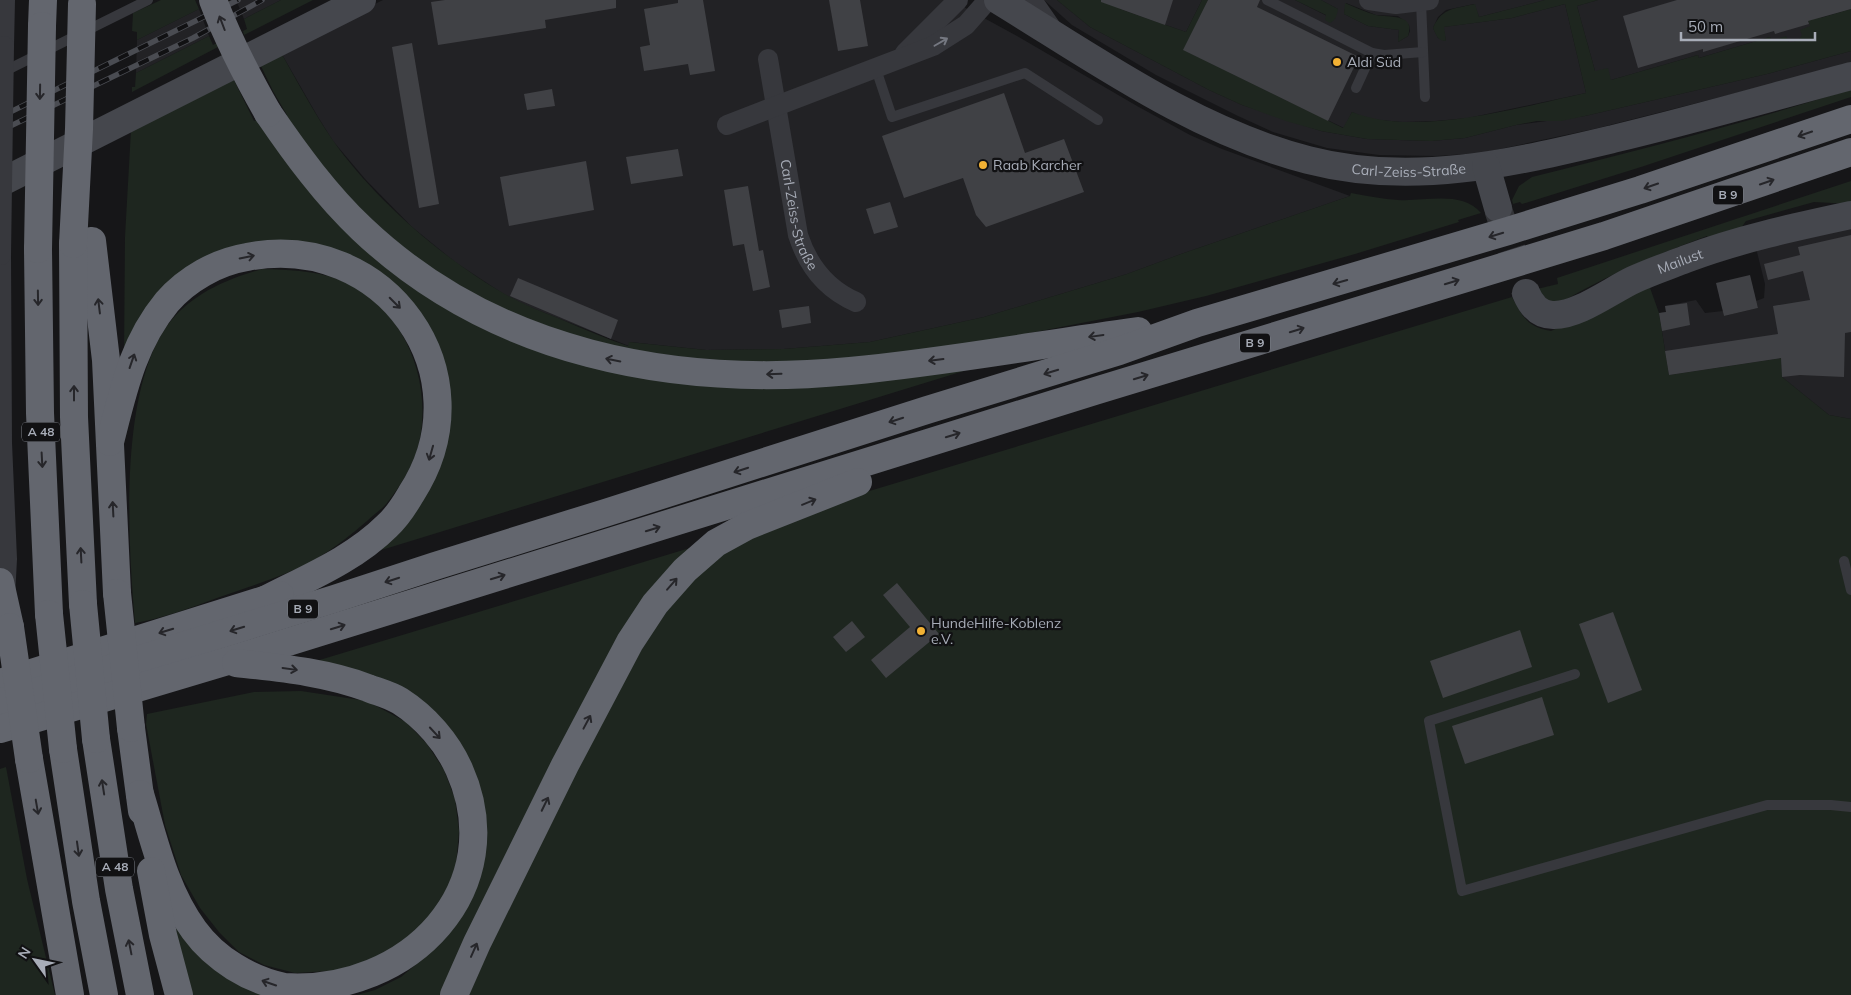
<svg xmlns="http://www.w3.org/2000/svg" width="1851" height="995" font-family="Mulish,sans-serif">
<rect width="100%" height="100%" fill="#161618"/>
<g fill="#222225" fill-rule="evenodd">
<path d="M236,0H281L244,19Z"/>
<path d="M383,0H951L1017,36L1137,106L1190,135L1222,149L1350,196L1181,254L1127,274L984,317L870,342L784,349L706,350L630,342L629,346L522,304L502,293L455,262L412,227L366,180L333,141L318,117L280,51Z"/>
<path d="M1044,0H1057L1090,27L1209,90L1242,105L1321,131L1367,139L1431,141L1465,138L1516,125L1585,116L1767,74L1851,51V64L1594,129L1481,153L1436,156L1379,155L1327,148L1273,132L1238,116L1156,75L1072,25Z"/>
<path d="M1114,0H1202L1186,32L1120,9Z"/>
<path d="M1208,0H1295L1327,16L1338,9L1321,0H1545L1479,17L1474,4L1446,10L1438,17L1433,28L1438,38L1446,41L1443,27L1512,18L1565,4L1586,93L1468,118L1435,121L1402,122L1367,119L1352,112L1344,128L1183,50ZM1346,3L1376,15L1398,16L1409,25L1410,31L1408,36L1398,42L1399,30L1368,26L1344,14Z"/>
<path d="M1598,0H1851V9L1820,18L1801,38L1794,42H1789L1787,39L1771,41L1770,37L1699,58L1698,55L1611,80L1595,71L1577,6Z"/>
<path d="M199,9L209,36L136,73L137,40Z"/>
<path d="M1851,226V419L1829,415L1782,377L1781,358L1669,375L1659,313L1666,312L1665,306L1696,300L1705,313L1723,311L1724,316L1758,308L1756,301L1764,298L1765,284L1756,248Z"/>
</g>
<g fill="#1e261f">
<path d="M161,0H195L199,9L137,40V32L132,31L133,13Z"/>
<path d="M281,0H313L244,35L243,31L247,29L244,19Z"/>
<path d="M1057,0H1114L1120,9L1186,32L1202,0H1208L1184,50L1343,128L1352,112C1416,138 1520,107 1586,93L1565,4L1512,18L1444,27L1446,41C1438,41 1436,35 1433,28C1442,7 1455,9 1475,4L1479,17L1545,0H1598L1577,6L1595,71L1608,68L1611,80L1698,55L1699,58L1770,37L1772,41L1786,36L1789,42C1795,42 1799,41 1802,35L1800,30L1810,26L1807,17L1818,13L1820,18L1851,9V51L1767,74L1585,116L1561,121H1537L1516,125L1465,138L1431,141L1367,139L1321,131L1286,121L1242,105L1209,90L1090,27Z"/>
<path d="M1295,0H1321L1338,9C1337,15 1336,20 1330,23L1325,20L1326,15Z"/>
<path d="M1345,3C1355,7 1365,12 1376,15C1389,18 1416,13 1408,36L1398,42L1399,30L1368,26L1344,14Z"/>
<path d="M209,36L213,45L217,43L218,47L132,92V87H135L136,73Z"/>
<path d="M280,51C297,81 313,111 332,139C372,197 442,258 503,293C520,303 539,311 558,318C581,328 604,338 628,346L629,342L706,350L784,349L870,342L984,317L1127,274L1181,254L1350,196L1351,193C1367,196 1383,199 1398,200C1424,202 1462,190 1481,213L1458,220L1459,222L1355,254L1206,296L1138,312L994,340L852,360L735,364L603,346L500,309L420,262L341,193L284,118L287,115L273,91L259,62Z"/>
<path d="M233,78L254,121L258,119L314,194L560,358L980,366L362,556L445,436L393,289L235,252L124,357L125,237L131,130Z"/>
<path d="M1851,89V97L1641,167L1522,204L1520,202L1513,204L1512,200L1519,186L1532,177C1639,150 1746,123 1851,89Z"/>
<path d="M1851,181V204L1814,202L1746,221L1741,228L1709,239L1707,236C1659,254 1611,273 1567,299L1558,303L1542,298L1537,289L1558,284L1557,278Z"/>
<path d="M262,269C288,270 312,270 337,279C403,303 435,381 418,447C413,466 399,488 387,503C381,510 373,515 367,521C351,535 334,548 316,559C288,575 248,587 217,598C190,608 163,618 135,623C128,542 117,377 176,315C200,290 231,278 262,269Z"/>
<path d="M1649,285L1659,313L1669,375L1781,358L1782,377L1829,415L1851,419V995H469C507,907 549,821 595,737C629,672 662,597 724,553C756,530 797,517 833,502L1512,297C1523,317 1527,327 1551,331Z"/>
<path d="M703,544L678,568L447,995H357L375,990L401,977L438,946L459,920L473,889L453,739L303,665Z"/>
<path d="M301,691L367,701L406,722L427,744L444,770L455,799L459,831L456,865L444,900L425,928L365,969L295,973L264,965L239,952L219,932L200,908L181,875L165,825L146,724L147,714L254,692Z"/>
<path d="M6,767L27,879L55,995H0V769Z"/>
<path d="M175,918L289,995H190L177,939Z"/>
</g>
<g fill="#404145">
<path d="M445,0H616V8L545,20L546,28L438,45L431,2Z"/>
<path d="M678,0H703L715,71L690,75L688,64L644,71L640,47L650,45L644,9L678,3Z"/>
<path d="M829,0H860L868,46L838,51Z"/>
<path d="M1101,0H1173L1165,25L1101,2Z"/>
<path d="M1208,0H1260L1257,7L1359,57L1328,121L1183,50Z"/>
<path d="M1677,0H1851V9L1808,21L1809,24L1775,34L1774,31L1703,52V49L1638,68L1623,16Z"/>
<path d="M412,43L439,204L419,208L392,47Z"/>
<path d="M552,89L555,106L527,110L524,94Z"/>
<path d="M1004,93L1025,153L1064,139L1084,192L986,227L976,215L963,178L904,198L882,136Z"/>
<path d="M678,149L683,176L631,184L626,157Z"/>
<path d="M586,161L594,210L509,226L500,177Z"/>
<path d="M748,186L759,251L763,250L770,287L753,291L744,244L733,246L724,190Z"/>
<path d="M890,202L898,227L874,234L866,209Z"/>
<path d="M1851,235V332L1845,333L1844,377L1800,375L1782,377L1781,358L1669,375L1665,351L1778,334L1773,306L1810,300L1803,271L1768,280L1764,264L1800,255L1798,247Z"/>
<path d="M1750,275L1758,308L1724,316L1716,283Z"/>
<path d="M518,278L618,320L611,339L510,296Z"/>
<path d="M1687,303L1690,325L1662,331L1659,313L1666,312L1665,306Z"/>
<path d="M809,306L811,323L782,328L779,310Z"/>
<path d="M897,583L939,634L886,678L871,660L910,627L883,595Z"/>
<path d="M1613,612L1642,690L1608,703L1579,624Z"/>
<path d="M852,621L865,637L846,652L833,637Z"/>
<path d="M1520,630L1532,667L1443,698L1430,661Z"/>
<path d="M1542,697L1554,735L1465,764L1452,726Z"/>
</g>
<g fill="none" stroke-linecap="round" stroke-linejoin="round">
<path stroke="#333438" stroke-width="28" stroke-dasharray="28 14" stroke-linecap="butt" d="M1498,209L1526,293"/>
<g stroke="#37383d" stroke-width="10">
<path d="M1267,0L1372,53"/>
<path d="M1421,2L1425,97"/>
<path d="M876,69L892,117L1025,73L1098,120"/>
<path d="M3,72L148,0"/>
<path d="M1356,88L1372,53L1384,55L1423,52"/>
<path d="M1844,561L1851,590"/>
<path d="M1575,674L1429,721L1462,891L1767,805H1831L1851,807"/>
</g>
<g stroke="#37383d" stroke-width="20">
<path d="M1032,0L1052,29"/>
<path d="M1369,0L1396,4L1429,0"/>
<path d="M4,46L5,0"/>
<path d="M905,53L958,0"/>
<path id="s1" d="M768,59L798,235C808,266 826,289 856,302"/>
<path d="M727,125L933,46L966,25L988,0"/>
<path d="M1,255L2,443L7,559L5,597"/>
</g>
<g stroke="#45474d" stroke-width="28">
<path id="s2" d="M998,0C1096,60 1195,131 1308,160C1412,187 1512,163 1613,139C1693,120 1772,97 1851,76"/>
<path d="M1486,166L1498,208"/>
<path d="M0,183L362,0"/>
<path id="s3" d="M1526,293C1531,305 1539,315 1553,315C1577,316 1610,291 1633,280C1650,272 1668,266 1686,259C1739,239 1795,227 1851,215"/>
</g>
<g stroke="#63666e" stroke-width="28">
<path d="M42,26L43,0"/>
<path d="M268,113C296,154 326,195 362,229C494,354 674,388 850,371C947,362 1042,344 1138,331"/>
<path d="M92,241L106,360L117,593"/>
<path d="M73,244L74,417L83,604"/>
<path d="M38,249L40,413L49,614"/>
<path d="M110,442C123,391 133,343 167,302C187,279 217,262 247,257C384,230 489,374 411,494C404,506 397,517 387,526C353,560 305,579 263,601"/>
<path d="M0,582L10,627"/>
<path d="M0,683L280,595"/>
<path d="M0,703L334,599L435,566L605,513L927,410L1119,351L1197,323L1508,231L1640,190L1851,119"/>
<path d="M131,728L142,811"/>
<path d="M0,729L224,662L1095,391L1604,236L1851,152"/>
<path d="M96,739L119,889L140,995"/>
<path d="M63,749L86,901L104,995"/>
<path d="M29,759L70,995"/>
<path d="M140,794C154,840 165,891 194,930C215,959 250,980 284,987C410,995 512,887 459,769C447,742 425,717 400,701C390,695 378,692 368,688C325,672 281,668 236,663"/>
<path d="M151,871L163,935L179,995"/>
<path d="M454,995L477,943L565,765L630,642L655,604L685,570L716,543L747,526L858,482"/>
</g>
<g stroke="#4a4c52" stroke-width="5.5">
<g id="rail">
<path d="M0,117L238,0"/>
<path d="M0,131L193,38L262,0"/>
</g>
</g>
<use href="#rail" stroke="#111113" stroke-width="4" stroke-dasharray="11" stroke-linecap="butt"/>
<path stroke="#37383d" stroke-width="20" d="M1,255L4,46"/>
<g stroke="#63666e" stroke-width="28">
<path d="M213,0C228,40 247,76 268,113"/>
<path d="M73,244L79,129L82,4"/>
<path d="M38,249L42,26"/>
<path d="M117,593L131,728"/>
<path d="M83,604L96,739"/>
<path d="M49,614L63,749"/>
<path d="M10,627L29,759"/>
</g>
</g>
<defs><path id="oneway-shaft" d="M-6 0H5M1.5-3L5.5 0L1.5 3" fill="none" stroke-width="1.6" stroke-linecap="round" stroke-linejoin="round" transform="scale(1.25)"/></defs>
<g stroke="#26262a">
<use href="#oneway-shaft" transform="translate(222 23) rotate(-111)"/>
<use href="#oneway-shaft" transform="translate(40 92) rotate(91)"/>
<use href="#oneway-shaft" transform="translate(1805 134) rotate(161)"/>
<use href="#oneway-shaft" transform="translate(1767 182) rotate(-19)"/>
<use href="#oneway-shaft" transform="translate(1651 186) rotate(161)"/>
<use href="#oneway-shaft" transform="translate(1496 235) rotate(163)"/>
<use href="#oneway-shaft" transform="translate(247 257) rotate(-11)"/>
<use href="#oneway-shaft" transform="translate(1340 282) rotate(164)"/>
<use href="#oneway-shaft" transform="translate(1452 282) rotate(-17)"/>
<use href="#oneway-shaft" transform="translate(38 298) rotate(89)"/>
<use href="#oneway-shaft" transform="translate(395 303) rotate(45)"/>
<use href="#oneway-shaft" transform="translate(99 306) rotate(-97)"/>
<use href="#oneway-shaft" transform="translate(1297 330) rotate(-17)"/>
<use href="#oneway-shaft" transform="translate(1096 336) rotate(172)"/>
<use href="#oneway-shaft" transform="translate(613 360) rotate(-169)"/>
<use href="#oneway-shaft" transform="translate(936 360) rotate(173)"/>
<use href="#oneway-shaft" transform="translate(132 361) rotate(-71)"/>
<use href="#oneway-shaft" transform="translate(1051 372) rotate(163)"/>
<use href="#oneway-shaft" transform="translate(774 374) rotate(178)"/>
<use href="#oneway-shaft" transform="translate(1141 377) rotate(-17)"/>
<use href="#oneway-shaft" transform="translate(74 393) rotate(-90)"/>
<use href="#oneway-shaft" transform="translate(896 420) rotate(162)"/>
<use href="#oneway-shaft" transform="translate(953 435) rotate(-17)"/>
<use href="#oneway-shaft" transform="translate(431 453) rotate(106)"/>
<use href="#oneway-shaft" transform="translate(42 460) rotate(87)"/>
<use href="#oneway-shaft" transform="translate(741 470) rotate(162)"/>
<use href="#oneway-shaft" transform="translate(809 502) rotate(-22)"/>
<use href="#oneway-shaft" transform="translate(113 509) rotate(-93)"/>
<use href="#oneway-shaft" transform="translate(653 529) rotate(-17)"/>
<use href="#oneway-shaft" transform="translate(81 555) rotate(-93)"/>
<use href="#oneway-shaft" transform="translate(498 577) rotate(-17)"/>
<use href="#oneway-shaft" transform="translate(392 580) rotate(162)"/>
<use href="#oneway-shaft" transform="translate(672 584) rotate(-49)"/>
<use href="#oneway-shaft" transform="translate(338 627) rotate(-17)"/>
<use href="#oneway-shaft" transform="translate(237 629) rotate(163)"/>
<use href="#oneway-shaft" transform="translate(166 631) rotate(163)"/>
<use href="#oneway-shaft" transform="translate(290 669) rotate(8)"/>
<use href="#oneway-shaft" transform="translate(587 722) rotate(-62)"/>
<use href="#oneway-shaft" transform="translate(435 733) rotate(47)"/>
<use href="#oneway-shaft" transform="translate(103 787) rotate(-99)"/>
<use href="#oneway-shaft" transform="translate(545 804) rotate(-64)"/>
<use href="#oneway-shaft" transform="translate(37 807) rotate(80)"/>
<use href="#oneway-shaft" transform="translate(78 849) rotate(82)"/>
<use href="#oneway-shaft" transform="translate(130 947) rotate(-101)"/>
<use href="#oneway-shaft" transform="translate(474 950) rotate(-66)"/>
<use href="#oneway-shaft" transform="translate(269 983) rotate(-161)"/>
</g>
<use stroke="#757881" href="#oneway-shaft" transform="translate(941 42) rotate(-30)"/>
<g fill="#f2b134" stroke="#111113" stroke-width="2">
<circle cx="1337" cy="62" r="5"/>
<circle cx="983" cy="165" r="5"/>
<circle cx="921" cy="631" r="5"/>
</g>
<g text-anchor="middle" stroke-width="4.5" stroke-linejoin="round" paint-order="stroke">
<g fill="#111113" stroke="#7b7e86" stroke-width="1">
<rect x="1713" y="185.5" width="30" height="19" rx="4"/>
<rect x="1240" y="333.5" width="30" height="19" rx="4"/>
<rect x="22" y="422.5" width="38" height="19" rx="4"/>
<rect x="288" y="599.5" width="30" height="19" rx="4"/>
<rect x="96" y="857.5" width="38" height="19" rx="4"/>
</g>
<g font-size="12" font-weight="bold" fill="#a8adb8">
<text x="1728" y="199">B 9</text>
<text x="1255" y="347">B 9</text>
<text x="41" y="436">A 48</text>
<text x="303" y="613">B 9</text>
<text x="115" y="871">A 48</text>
</g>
<g font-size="14" fill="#a8adb8" stroke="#111113" text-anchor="start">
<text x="1347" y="67">Aldi Süd</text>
<text x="993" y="170">Raab Karcher</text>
<text x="931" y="628">HundeHilfe-Koblenz<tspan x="931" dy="16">e.V.</tspan></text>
</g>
<g font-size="14" fill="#a8adb8" stroke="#111113">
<text dy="5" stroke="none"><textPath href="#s2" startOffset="452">Carl-Zeiss-Straße</textPath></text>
<text dy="5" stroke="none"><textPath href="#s1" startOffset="159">Carl-Zeiss-Straße</textPath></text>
<text dy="5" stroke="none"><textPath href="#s3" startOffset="176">Mailust</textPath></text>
</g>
</g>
<g transform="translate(35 960) rotate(303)" stroke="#111113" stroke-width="4" paint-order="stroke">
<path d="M0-4L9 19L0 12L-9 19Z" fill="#a8adb8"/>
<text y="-8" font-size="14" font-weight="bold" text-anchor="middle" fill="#a8adb8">N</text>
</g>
<path d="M1681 32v8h134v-8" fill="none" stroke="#a8adb8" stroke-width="2.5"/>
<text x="1688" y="32" font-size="15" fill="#a8adb8" stroke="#111113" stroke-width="4" paint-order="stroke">50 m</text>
</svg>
